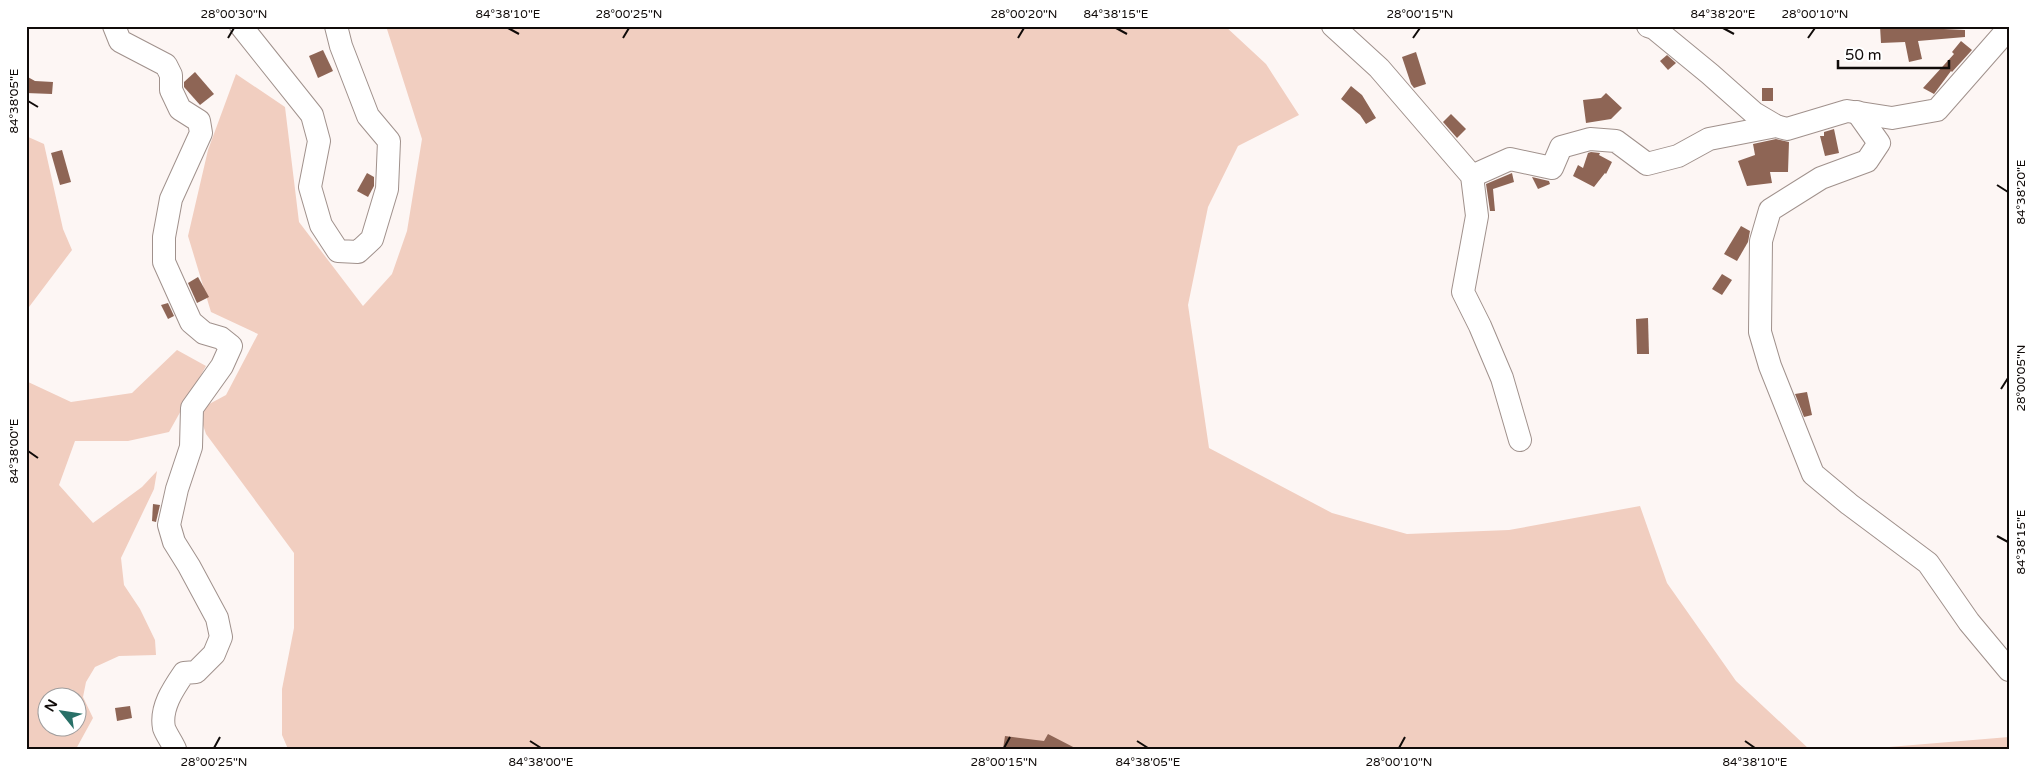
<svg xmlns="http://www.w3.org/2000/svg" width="2035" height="775" font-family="'Varela Round',sans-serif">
<rect width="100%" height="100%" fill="#fdf6f4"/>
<g fill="#f1cec0" fill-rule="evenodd">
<path d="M386,26H1225L1266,64L1299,115L1238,146L1208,207L1188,305L1209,448L1332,513L1407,534L1509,530L1640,506L1667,583L1736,681L1809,749H288L282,735V689L294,628V553L206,434L198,410L226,395L258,334L211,312L188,236L208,150L236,74L285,107L299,222L363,306L392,274L407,231L422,139Z"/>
<path d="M26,136L44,144L63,229L72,250L26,311Z"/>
<path d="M177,350L206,366L169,432L128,441H75L59,485L93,523L142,487L157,471L154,489L121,558L124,585L140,609L155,640L156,655L119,656L95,667L86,682L83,697L93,718L76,749H26V381L71,402L132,393ZM48,698H78V728H48Z"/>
<path d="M2009,737V749H1865Z"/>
</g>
<g fill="#8e6555">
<path d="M1880,26L1965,30V37L1918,41L1922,59L1909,62L1905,42L1881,43Z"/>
<path d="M1961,41L1972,50L1952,72L1951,71L1934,94L1923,88L1954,54L1952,52Z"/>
<path d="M323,50L333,71L318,78L309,56Z"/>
<path d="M1416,52L1426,84L1414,88L1411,84L1402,57Z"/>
<path d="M1667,55L1676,63L1668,70L1660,61Z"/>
<path d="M195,72L214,94L200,105L184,87V82Z"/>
<path d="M26,76L35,81L53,82L52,94L26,93Z"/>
<path d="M1351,86L1362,95L1376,118L1366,124L1360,115L1341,99Z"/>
<rect x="1762" y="88" width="11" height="13"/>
<path d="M1606,93L1622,108L1611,119L1586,123L1583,100L1601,98Z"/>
<path d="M1451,114L1466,129L1457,138L1443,122Z"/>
<path d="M1834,129L1839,153L1825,156L1820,136H1824V132Z"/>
<path d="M1776,139L1789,142L1788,172H1770L1772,183L1747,186L1738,161L1755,155L1753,144Z"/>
<path d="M62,150L71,182L60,185L51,153Z"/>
<path d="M1591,152L1600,153L1599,155L1612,162L1606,174L1605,173L1594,187L1573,176L1578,165L1583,168L1588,153Z"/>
<path d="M367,173L374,177V186L368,197L357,191Z"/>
<path d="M1512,173L1514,182L1493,189L1495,211H1490L1486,184Z"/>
<path d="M1532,177L1549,181L1550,184L1538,189Z"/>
<path d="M1741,226L1750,231L1748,242L1737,261L1724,254Z"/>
<path d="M1722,274L1732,280L1722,295L1712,289Z"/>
<path d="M198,277L209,297L197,303L188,283Z"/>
<path d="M168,303L174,316L168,319L161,305Z"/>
<path d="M1648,318L1649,354H1637L1636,319Z"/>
<path d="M1807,392L1812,415L1804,417L1795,394Z"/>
<path d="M153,504L160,505L156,522L152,521Z"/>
<path d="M130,706L132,718L117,721L115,708Z"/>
<path d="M1048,734L1077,749H1003L1005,736L1044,741Z"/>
</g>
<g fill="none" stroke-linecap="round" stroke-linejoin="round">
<g stroke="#a0918c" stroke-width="24">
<g id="minor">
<path d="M114,26L120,41L166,65L171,75V90L180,109L199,121L201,133L171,199L164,237V262L191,322L204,333L221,338L231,346L222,366L192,408L191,447L177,489L169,525L174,542L189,566L217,618L221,637L214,654L196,672L184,673C173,689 160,708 164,728C166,734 172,742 175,749"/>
<path d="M241,26L312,115L319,141L310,187L321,225L338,251L358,252L372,239L387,189L389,141L368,116L341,46L336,26"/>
<path d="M1333,26L1379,68L1472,176L1477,216L1463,292L1480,326L1502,378L1520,440"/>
<path d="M1648,26L1654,28L1710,74L1754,113L1776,126"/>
<path d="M1857,112L1879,143L1867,161L1821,178L1770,210L1761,241L1760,332L1770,366L1813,474L1849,504L1928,563L1969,622L2009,670"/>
<path d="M1472,176L1510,159L1552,168L1561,147L1590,139L1616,141L1647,164L1678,156L1709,139L1776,126L1787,129L1847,111L1892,118L1937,110L2009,28"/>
</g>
</g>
<use href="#minor" stroke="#fff" stroke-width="22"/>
</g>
<path fill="none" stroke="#100b09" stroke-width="2" d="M508,28L519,34M1116,28L1127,34M1723,28L1734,34M228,38L234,28M623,38L629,28M1018,38L1024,28M1413,38L1420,28M1808,38L1815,28M28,101L38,107M1997,185L2008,192M2001,389L2008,378M28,451L38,458M1997,536L2008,542M530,741L541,748M1137,741L1148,748M1745,741L1755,748M214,748L220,737M1004,748L1010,737M1399,748L1405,737"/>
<rect width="2035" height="775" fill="none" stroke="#ffffff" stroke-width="55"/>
<g transform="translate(62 712) rotate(300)"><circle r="24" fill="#ffffff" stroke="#9f9d9d"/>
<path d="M0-4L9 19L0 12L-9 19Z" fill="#287067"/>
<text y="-8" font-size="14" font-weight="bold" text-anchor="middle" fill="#100b09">N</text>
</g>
<path d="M1838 60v8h111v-8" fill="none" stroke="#100b09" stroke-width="2.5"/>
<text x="1845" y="60" font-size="15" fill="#100b09" stroke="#ffffff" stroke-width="4" paint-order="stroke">50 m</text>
<rect x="28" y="28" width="1980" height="720" fill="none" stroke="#100b09" stroke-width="2"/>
<g font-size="12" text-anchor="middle" fill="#100b09">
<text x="234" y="18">28°00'30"N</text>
<text x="508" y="18">84°38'10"E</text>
<text x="629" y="18">28°00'25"N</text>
<text x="1024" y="18">28°00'20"N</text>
<text x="1116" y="18">84°38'15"E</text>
<text x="1420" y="18">28°00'15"N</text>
<text x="1723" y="18">84°38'20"E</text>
<text x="1815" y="18">28°00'10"N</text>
<text transform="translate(14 101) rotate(-90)" y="4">84°38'05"E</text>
<text transform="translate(2021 192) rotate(-90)" y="4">84°38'20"E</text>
<text transform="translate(2021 378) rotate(-90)" y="4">28°00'05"N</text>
<text transform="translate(14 451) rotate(-90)" y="4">84°38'00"E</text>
<text transform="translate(2021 542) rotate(-90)" y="4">84°38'15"E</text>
<text x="214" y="766">28°00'25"N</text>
<text x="541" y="766">84°38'00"E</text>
<text x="1004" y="766">28°00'15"N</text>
<text x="1148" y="766">84°38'05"E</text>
<text x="1399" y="766">28°00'10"N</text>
<text x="1755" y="766">84°38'10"E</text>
</g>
</svg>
